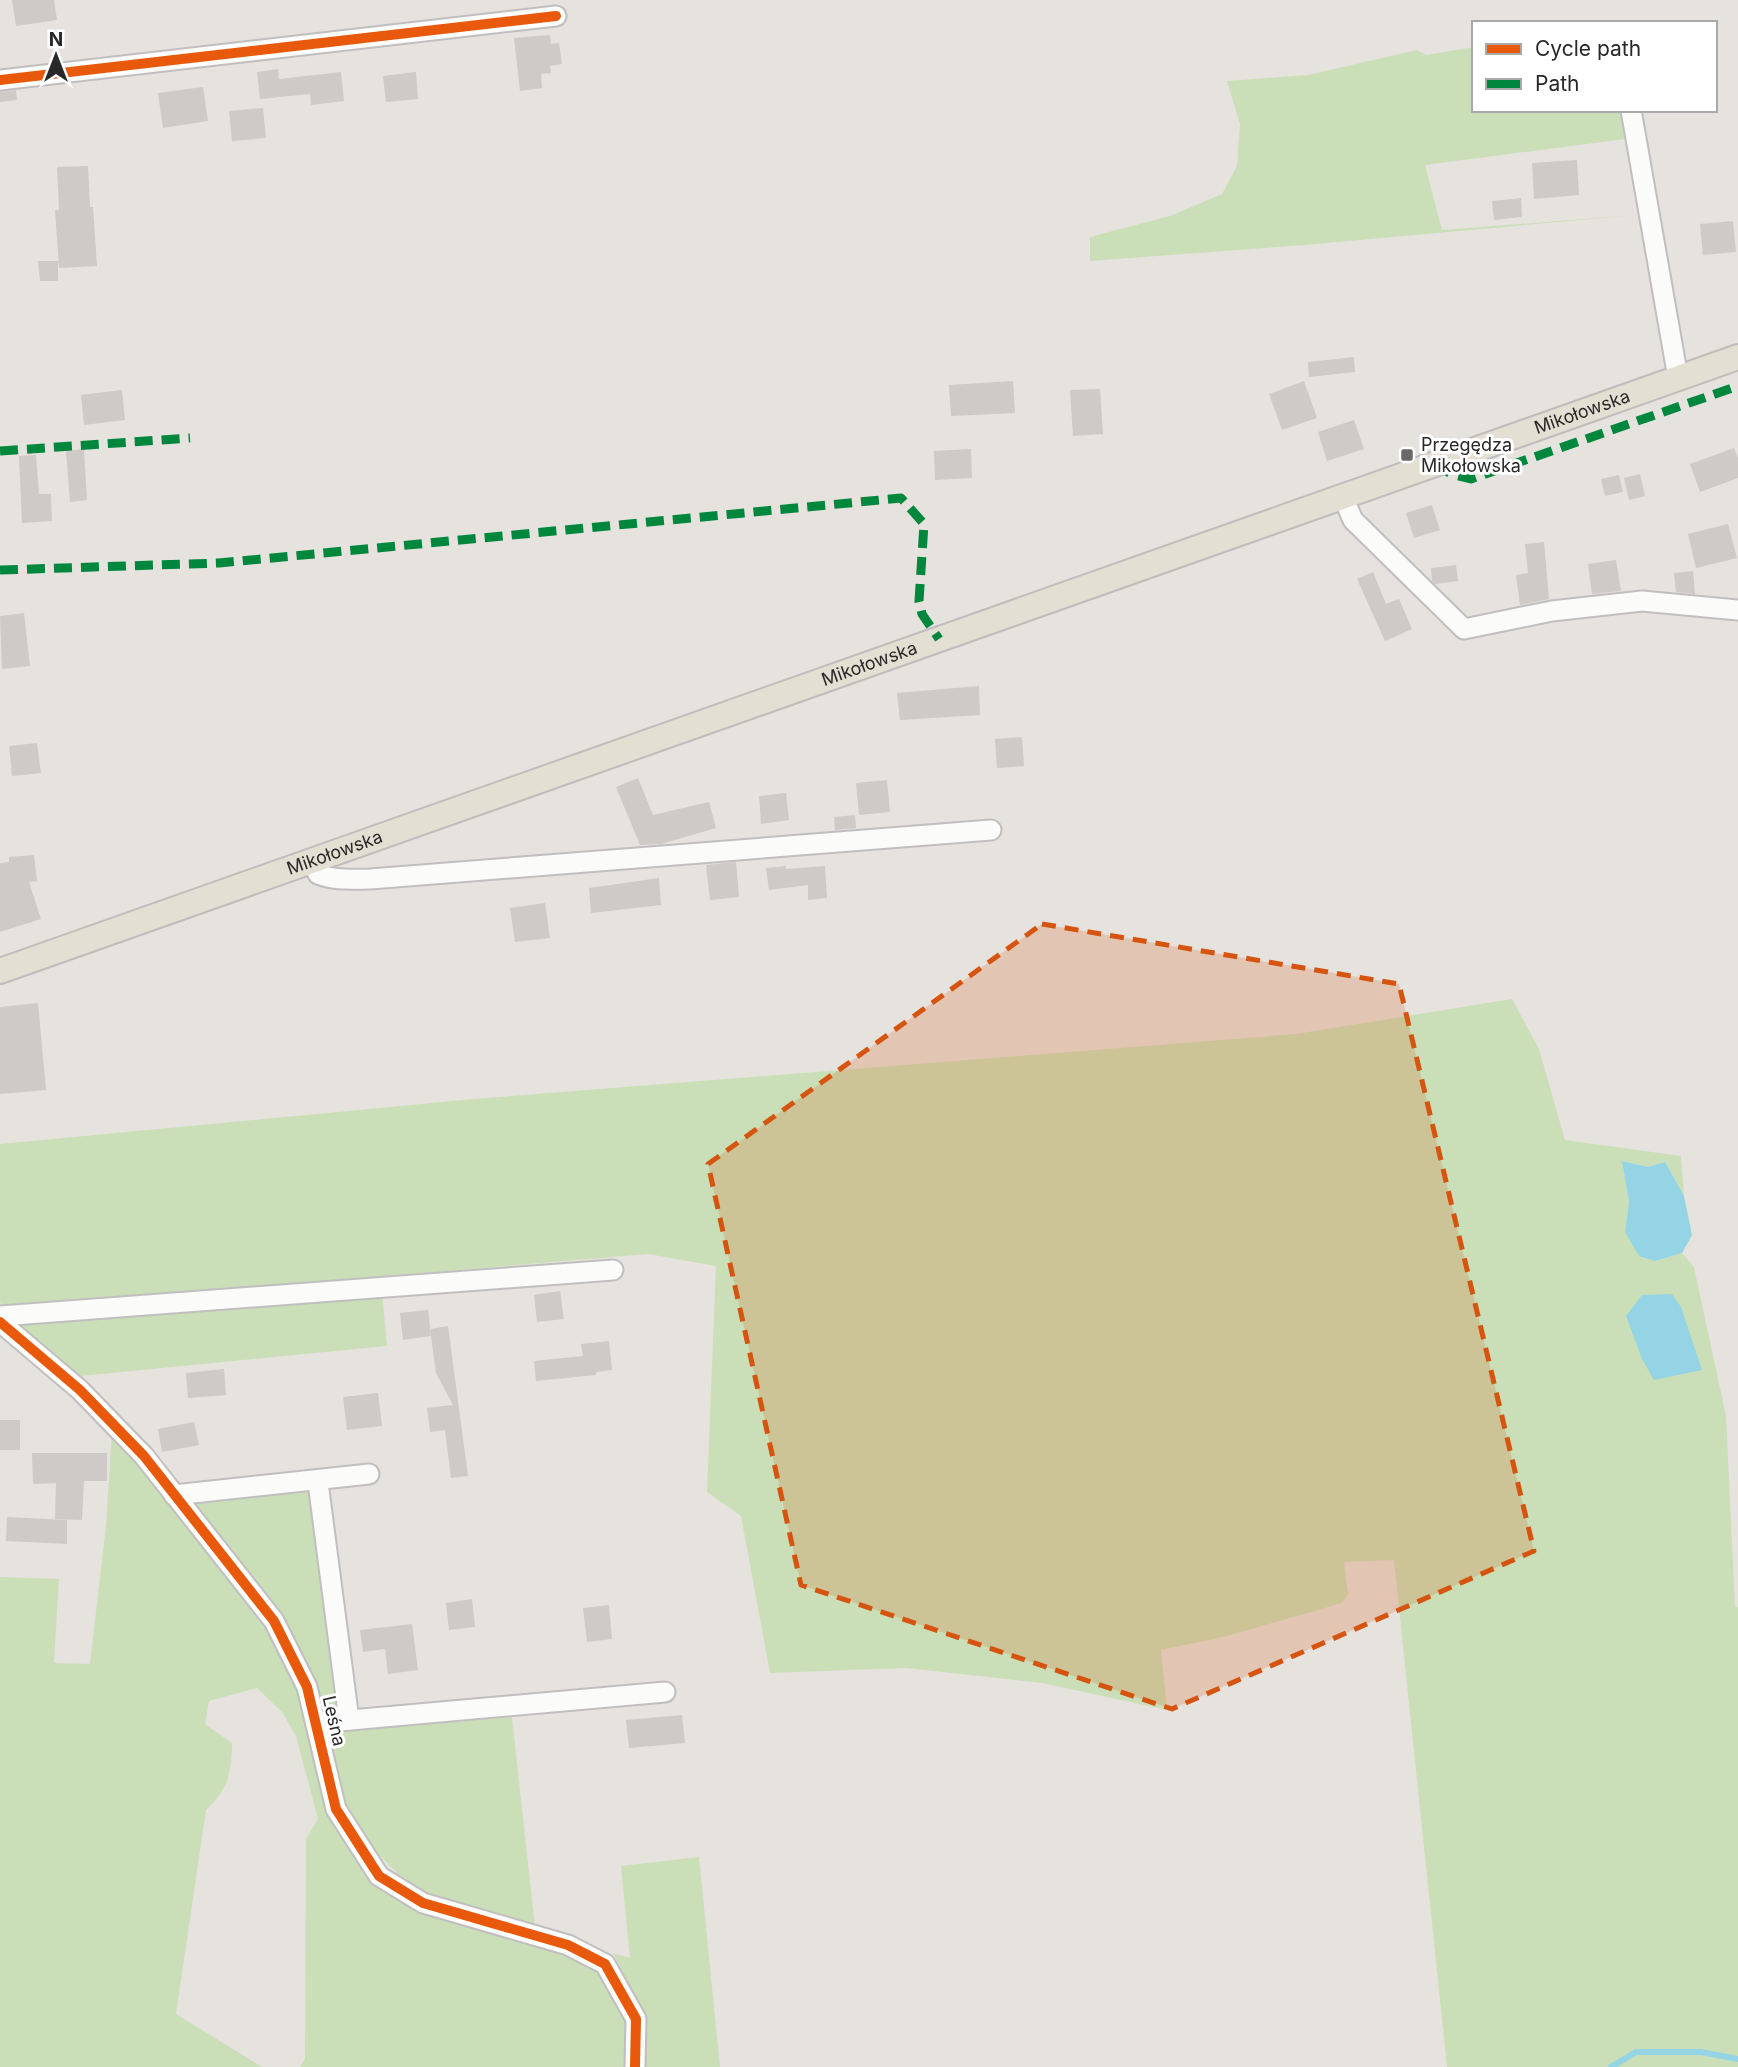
<svg xmlns="http://www.w3.org/2000/svg" width="1738" height="2067" font-family="Inter,sans-serif">
<rect width="100%" height="100%" fill="#e6e2de"/>
<g fill="#cadfb8">
<path d="M1474,47V110H1621L1625,139L1425,165L1442,230L1635,215L1304,245L1090,261V237L1170,216L1222,194L1237,166L1240,124L1227,81L1308,75L1417,50L1426,55Z"/>
<path d="M1512,999L1539,1049L1565,1140L1681,1156L1684,1196L1665,1162L1648,1167L1622,1161L1629,1202L1625,1232L1655,1261L1682,1253L1694,1267L1726,1416L1735,1607H1738V2067H1447L1394,1560L1344,1562L1348,1594L1342,1603L1227,1636L1161,1650L1167,1710L1042,1683L906,1668L770,1673L741,1516L707,1492L716,1266L648,1254L10,1308L0,1303V1144L474,1099L1296,1034Z"/>
<path d="M382,1293L387,1346L80,1376L13,1322Z"/>
<path d="M112,1432L269,1629L299,1684L311,1731L375,1884L565,1952L599,1969L617,2000L629,2029L627,2067H300L305,2058L306,1839L318,1819L296,1736L282,1712L257,1688L209,1701L205,1724L232,1743C232,1772 228,1790 206,1810L176,2014L262,2067H0V1577L59,1579L54,1663L90,1664L106,1525Z"/>
<path d="M310,1487L341,1703L333,1718L325,1713L282,1615L189,1500Z"/>
<path d="M512,1717L535,1927L422,1892L399,1875L375,1851L346,1804L334,1758L332,1740L336,1732Z"/>
<path d="M699,1857L720,2067H646L647,2020L613,1953L630,1958L621,1866Z"/>
</g>
<g fill="#95d4e4">
<path d="M1622,1161L1648,1167L1665,1162L1684,1196L1692,1235L1682,1253L1655,1261L1639,1256L1625,1232L1629,1202Z"/>
<path d="M1672,1294L1681,1307L1702,1370L1654,1380L1642,1359L1626,1316L1642,1295Z"/>
</g>
<g fill="none" stroke-linecap="round" stroke-linejoin="round">
<path stroke="#95d4e4" stroke-width="6" d="M1611,2067L1636,2052H1701L1738,2059"/>
</g>
<g fill="#cdcac7">
<path d="M12,0H54L57,20L16,26Z"/>
<path d="M550,35L551,44L559,43L562,64L550,66L551,73L541,74L542,88L520,91L514,38Z"/>
<path d="M278,69L279,79L341,72L344,101L311,105L310,94L260,99L257,72Z"/>
<path d="M416,72L418,99L386,102L383,76Z"/>
<path d="M203,87L208,121L163,128L158,93Z"/>
<path d="M16,90L17,100L0,102V92Z"/>
<path d="M263,108L266,138L232,141L229,111Z"/>
<path d="M1577,160L1579,195L1534,199L1532,163Z"/>
<path d="M88,166L90,207H93L97,266L59,268L55,210H59L57,167Z"/>
<path d="M1521,198L1522,217L1494,220L1492,201Z"/>
<path d="M1733,221L1736,252L1703,255L1700,224Z"/>
<path d="M38,261H58V281H40Z"/>
<path d="M1354,357L1355,372L1309,377L1308,362Z"/>
<path d="M1013,381L1015,413L951,416L949,385Z"/>
<path d="M1304,381L1317,418L1282,430L1269,394Z"/>
<path d="M1100,389L1103,434L1073,436L1070,390Z"/>
<path d="M122,390L125,420L84,425L81,395Z"/>
<path d="M1354,420L1364,449L1327,461L1318,432Z"/>
<path d="M1734,448L1738,458V478L1700,492L1690,464Z"/>
<path d="M84,449L87,500L70,502L66,451Z"/>
<path d="M971,449L972,478L935,480L934,451Z"/>
<path d="M36,455L39,494H51L52,521L22,523L19,456Z"/>
<path d="M1640,474L1645,496L1629,500L1624,478Z"/>
<path d="M1619,475L1623,492L1605,496L1601,479Z"/>
<path d="M1432,505L1440,530L1414,538L1406,513Z"/>
<path d="M1728,524L1737,558L1696,568L1688,534Z"/>
<path d="M1544,542L1549,599L1520,605L1516,575L1528,573L1525,544Z"/>
<path d="M1616,560L1621,591L1592,594L1588,564Z"/>
<path d="M1456,565L1458,581L1435,584L1432,581L1431,568Z"/>
<path d="M1693,571L1695,594L1676,592L1674,573Z"/>
<path d="M1373,572L1386,604L1399,599L1412,629L1385,641L1357,579Z"/>
<path d="M24,613L30,666L2,669L0,616Z"/>
<path d="M979,686L980,715L900,720L897,693Z"/>
<path d="M1022,737L1024,766L997,768L995,739Z"/>
<path d="M37,743L41,773L12,776L9,746Z"/>
<path d="M638,778L653,815L709,802L716,828L661,844L640,845L616,787Z"/>
<path d="M887,780L890,812L859,815L856,783Z"/>
<path d="M786,793L789,820L761,824L759,796Z"/>
<path d="M855,815L856,828L835,830L834,817Z"/>
<path d="M34,855L37,881L29,882L41,919L0,932V863L9,862V857Z"/>
<path d="M736,862L739,897L710,900L706,865Z"/>
<path d="M786,866V869L825,866L827,898L808,900V885L769,890L766,868Z"/>
<path d="M659,878L661,905L591,913L589,888Z"/>
<path d="M545,903L550,938L515,942L510,908Z"/>
<path d="M38,1003L46,1090L0,1094V1007Z"/>
<path d="M560,1291L564,1319L537,1322L534,1295Z"/>
<path d="M428,1310L431,1335V1329L448,1326L468,1476L451,1478L445,1430L430,1432L427,1408L453,1405L436,1373L431,1336L403,1340L400,1313Z"/>
<path d="M609,1341L612,1370L596,1372V1375L536,1381L534,1361L583,1356L581,1344Z"/>
<path d="M224,1369L226,1395L188,1398L186,1373Z"/>
<path d="M378,1393L382,1426L347,1430L343,1397Z"/>
<rect x="0" y="1420" width="20" height="30"/>
<path d="M194,1422L199,1445L162,1452L158,1429Z"/>
<path d="M32,1453H107V1481H84L82,1520L55,1519L56,1483L33,1484Z"/>
<path d="M7,1517L67,1520V1544L6,1541Z"/>
<path d="M472,1599L475,1627L449,1630L446,1603Z"/>
<path d="M609,1605L612,1639L587,1642L583,1608Z"/>
<path d="M412,1624L418,1670L388,1674L385,1649L363,1652L360,1630Z"/>
<path d="M682,1715L685,1743L629,1748L626,1720Z"/>
</g>
<g fill="none" stroke-linecap="round" stroke-linejoin="round">
<g stroke="#c0bebf" stroke-width="23">
<g id="minor">
<path d="M0,80L556,16"/>
<path d="M1631,110L1678,378"/>
<path d="M1342,495L1353,520L1464,629L1552,611L1642,601L1738,610"/>
<path d="M311,860L318,874C335,881 352,879 370,879L991,830"/>
<path d="M0,1316L613,1270"/>
<path d="M0,1322L80,1390L144,1456L274,1621L307,1687L336,1809L379,1876L423,1903L568,1945L605,1964L636,2019L635,2067"/>
<path d="M319,1490L349,1720"/>
<path d="M174,1495L369,1474"/>
<path d="M317,1723L665,1692"/>
</g>
</g>
<g stroke="#bfbdbc" stroke-width="28">
<g id="major">
<path id="s1" d="M0,971L1738,357"/>
</g>
</g>
<use href="#minor" stroke="#fbfbfa" stroke-width="19"/>
<use href="#major" stroke="#e4dfd3" stroke-width="24"/>
<g stroke="#00873e" stroke-width="9" stroke-dasharray="18 9" stroke-linecap="butt">
<path d="M0,451L190,438"/>
<path d="M1435,463L1451,474L1471,479L1738,386"/>
<path d="M0,570L219,563L901,498L924,524L919,601L922,614L939,639"/>
</g>
<g stroke="#fff" stroke-width="15">
<g id="cycleway">
<path d="M0,80L556,16"/>
<path d="M0,1322L80,1390L144,1456L274,1621L307,1687L336,1809L379,1876L423,1903L568,1945L605,1964L636,2019L635,2067"/>
</g>
</g>
<use href="#cycleway" stroke="#e8590c" stroke-width="10"/>
</g>
<path fill="#d5540f" fill-opacity="0.2" stroke="#d5540f" stroke-width="5" stroke-dasharray="14 9" stroke-linejoin="round" d="M1042,924L1399,984L1534,1551L1172,1709L801,1585L708,1164Z"/>
<rect fill="#6a6968" stroke="#fff" stroke-width="2.5" x="1400" y="448" width="14" height="14" rx="3.5"/>
<g text-anchor="middle" stroke-width="6" stroke-linejoin="round" paint-order="stroke">
<g font-size="18" fill="#282828" stroke="#fff">
<text dy="6" stroke="none"><textPath href="#s1" startOffset="1678">Mikołowska</textPath></text>
<text dy="6" stroke="none"><textPath href="#s1" startOffset="922">Mikołowska</textPath></text>
<text dy="6" stroke="none"><textPath href="#s1" startOffset="355">Mikołowska</textPath></text>
<text transform="translate(334 1721) rotate(77)" y="6">Leśna</text>
</g>
<g font-size="18" fill="#282828" stroke="#fff" text-anchor="start">
<text x="1421" y="451">Przegędza<tspan x="1421" dy="21">Mikołowska</tspan></text>
</g>
</g>
<rect x="1472" y="21" width="245" height="91" fill="#ffffff" stroke="#a9a9a9" stroke-width="2"/>
<rect x="1486" y="44" width="35" height="10" fill="#e8590c" stroke="#a9a9a9" stroke-width="2"/>
<text x="1535" y="56" font-size="21" fill="#282828">Cycle path</text>
<rect x="1486" y="79" width="35" height="10" fill="#00873e" stroke="#a9a9a9" stroke-width="2"/>
<text x="1535" y="91" font-size="21" fill="#282828">Path</text>
<g transform="translate(56 56)" stroke="#ffffff" stroke-width="5" paint-order="stroke">
<path d="M0-5L12 26L0 18L-12 26Z" fill="#282828"/>
<text y="-10" font-size="19" font-weight="bold" text-anchor="middle" fill="#282828">N</text>
</g>
</svg>
